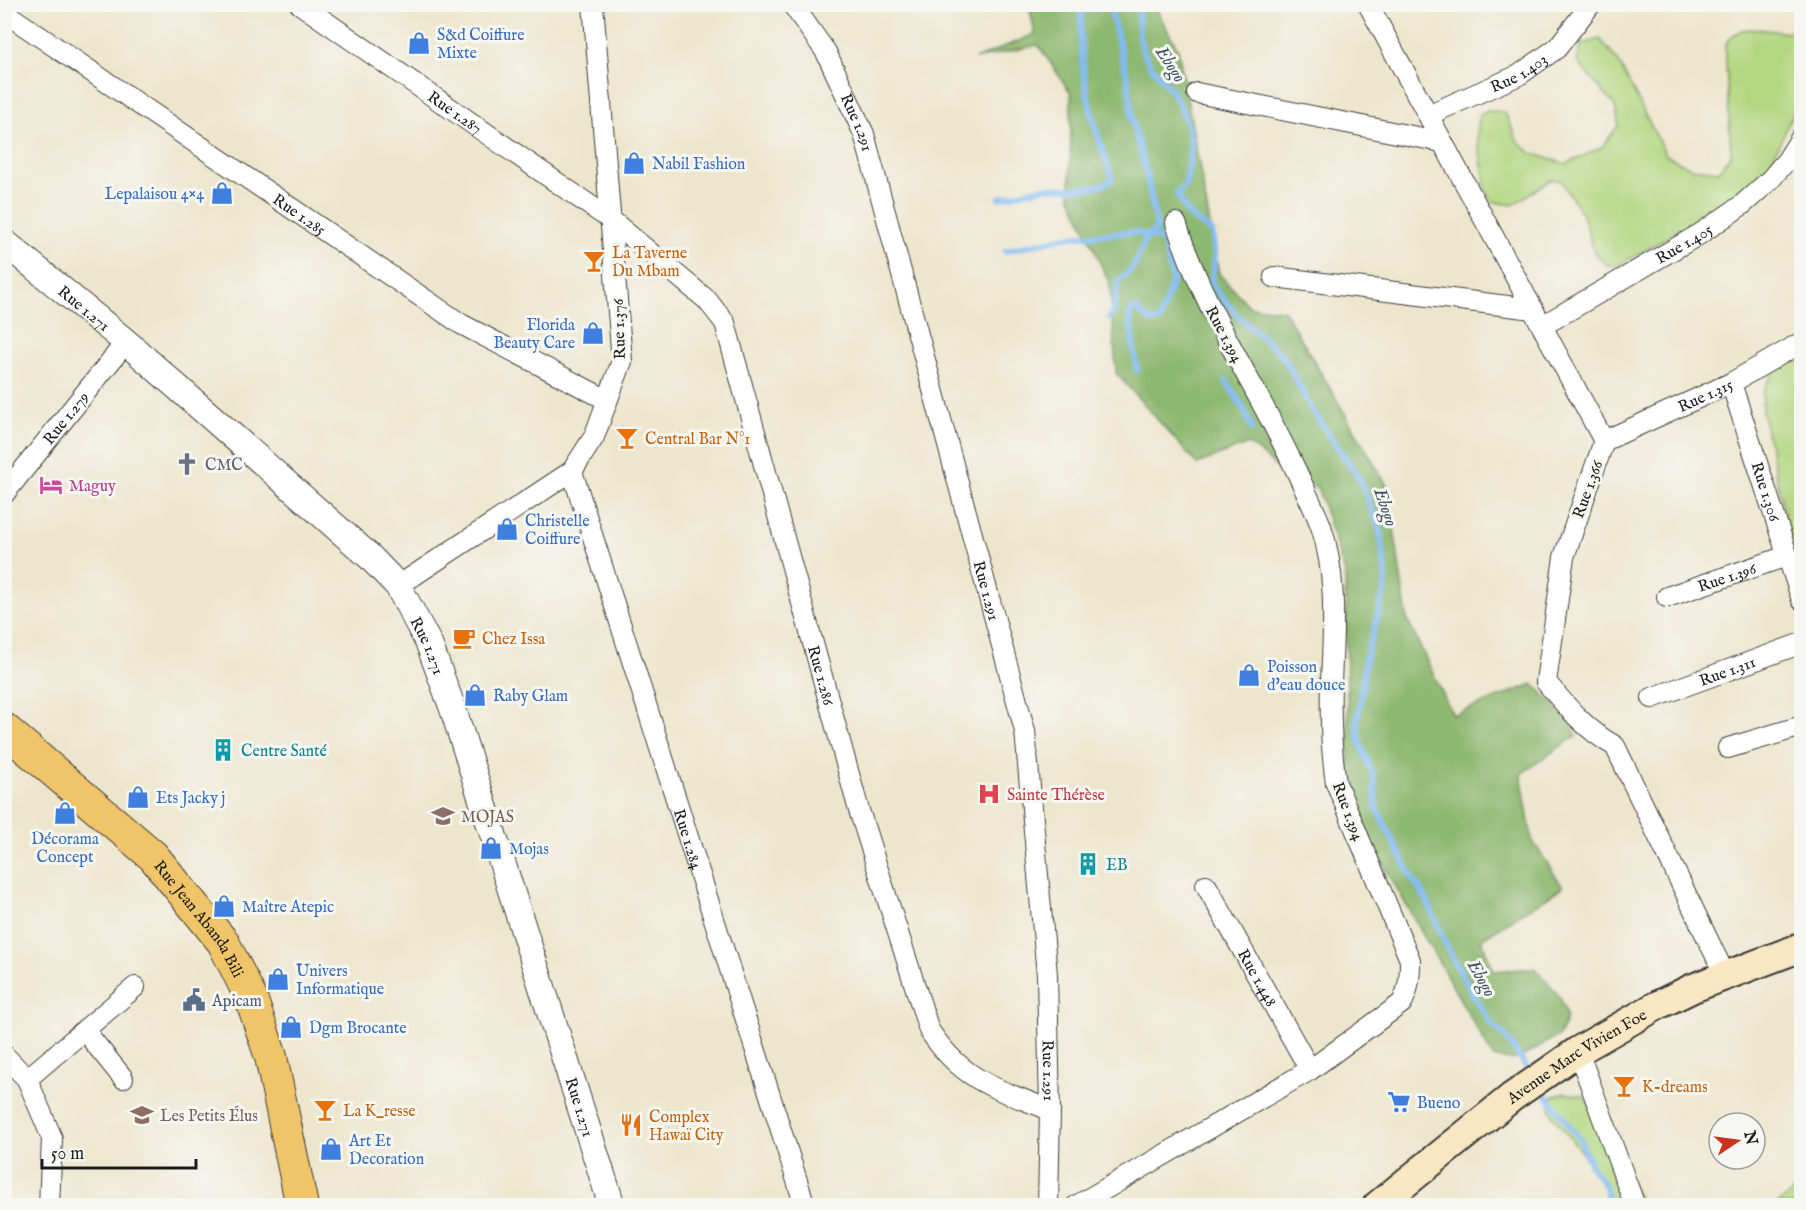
<svg xmlns="http://www.w3.org/2000/svg" width="1806" height="1210" font-family="'IM FELL English',serif">
<rect width="100%" height="100%" fill="#f6f6f2"/>
<filter id="ink" filterUnits="userSpaceOnUse"><feTurbulence type="fractalNoise" baseFrequency=".0167" numOctaves="2"/><feDisplacementMap in="SourceGraphic" scale="12" xChannelSelector="R" yChannelSelector="G"/><feConvolveMatrix kernelMatrix="1 2 1 2 8 2 1 2 1" color-interpolation-filters="sRGB"/></filter>
<filter id="wash" filterUnits="userSpaceOnUse"><feTurbulence type="fractalNoise" baseFrequency=".008" numOctaves="4" result="noise"/><feDisplacementMap in="SourceGraphic" scale="24" xChannelSelector="R" yChannelSelector="G"/><feGaussianBlur stdDeviation="1.35" result="paint"/><feColorMatrix in="noise" values="0 0 0 0 0 0 0 0 0 0 0 0 0 0 0 0 0 1.4 0 .05"/><feComposite in="paint" operator="in"/></filter>
<g filter="url(#wash)">
<rect width="100%" height="100%" fill="#ede6cc"/>
<g fill="#b2d781" stroke="#677a4e" stroke-width="1.5">
<path d="M1801,17V99L1796,107L1763,179L1742,205L1686,227L1617,266L1607,265L1594,252L1583,215L1561,181L1552,179L1513,205L1494,202L1487,195L1477,135L1479,116L1487,111L1505,112L1517,140L1531,153L1566,164L1601,148L1619,125L1615,106L1577,61L1582,44L1600,39L1618,61L1666,155L1691,168L1719,171L1731,154L1725,45C1738,21 1765,30 1788,33Z"/>
<path d="M1801,348V591L1762,410L1763,391L1777,365Z"/>
<path d="M1565,1093L1584,1096L1643,1205H1608L1603,1180L1553,1116L1550,1107L1553,1096Z"/>
<path d="M1801,1185V1205H1776Z"/>
</g>
<path fill="#8db86f" stroke="#546a46" stroke-width="1.5" d="M1029,5H1154L1178,49L1219,274L1250,307L1284,310L1388,487L1407,619L1453,715L1533,684L1569,721L1577,735L1521,774L1532,840L1563,887L1481,939L1494,971L1534,968C1547,981 1566,998 1566,1018C1566,1024 1561,1030 1559,1036C1533,1046 1523,1067 1493,1057L1361,826L1349,789L1345,572L1317,487L1292,481L1258,451L1248,444L1197,464L1116,373L1110,285L1070,195L1071,93L1038,45L975,59L1035,34Z"/>
<g fill="none" stroke-linecap="round" stroke-linejoin="round">
<g stroke="#83bbf3" stroke-width="6">
<path d="M1075,4L1081,10H1087L1106,5L1111,11L1128,80L1133,124L1147,176L1157,229L1147,236L1133,268L1118,281L1114,310L1109,318"/>
<path d="M1138,4L1139,37L1143,51L1151,66L1171,90L1179,104L1189,128L1191,146L1186,184L1177,194L1189,215L1212,232L1215,256L1211,284L1236,314L1284,357L1312,410L1359,478L1380,531L1386,575L1385,590L1366,657L1357,724L1360,742L1374,777L1376,807L1411,876L1426,899L1449,951L1476,1000L1492,1025L1504,1035L1532,1075"/>
<path d="M1040,188C1064,186 1087,193 1111,181L1112,177C1091,120 1078,72 1081,10"/>
<path d="M999,198L1038,189"/>
<path d="M1005,251L1066,237L1135,232L1163,240L1173,280L1160,320C1149,324 1144,316 1137,309H1132L1129,315L1137,370"/>
<path d="M1226,381L1243,408L1252,429"/>
<path d="M1539,1086L1580,1139L1591,1166L1605,1186L1609,1206"/>
</g>
</g>
</g>
<g filter="url(#ink)">
<g fill="none" stroke-linecap="round" stroke-linejoin="round">
<g stroke="#3b3a36" stroke-width="22">
<g id="minor">
<path id="s1" d="M300,4L611,220L707,300L725,323L858,807L929,1030C962,1081 997,1089 1050,1110"/>
<path id="s2" d="M792,4L826,52L864,134L1025,731L1047,975L1050,1110L1048,1206"/>
<path d="M1368,4L1604,441L1564,557L1546,682C1566,706 1587,731 1615,746L1725,975"/>
<path id="s3" d="M4,12L461,324L607,400"/>
<path d="M1197,93L1442,142"/>
<path id="s4" d="M1428,115L1519,75L1557,48L1591,4"/>
<path d="M1274,277L1533,309"/>
<path id="s5" d="M1542,326L1700,234L1742,205L1770,180L1787,160L1802,136"/>
<path id="s6" d="M1731,383L1802,600"/>
<path id="s7" d="M1604,441L1731,383L1802,342"/>
<path id="s8" d="M572,471L805,1206"/>
<path id="s9" d="M4,494L126,342"/>
<path d="M398,586L572,471L594,437L622,361L593,4"/>
<path id="s10" d="M1667,597L1787,556"/>
<path id="s11" d="M1652,698L1802,643"/>
<path d="M1728,748L1802,726"/>
<path id="s12" d="M1206,885L1310,1070"/>
<path d="M85,1031L123,1078"/>
<path d="M1578,1051L1635,1206"/>
<path d="M4,1055L27,1079L52,1138L49,1206"/>
<path d="M27,1079L135,987"/>
<path d="M1076,1206L1310,1070L1402,1003C1409,989 1410,976 1410,960L1336,783C1331,750 1330,717 1331,684C1333,629 1338,580 1321,526C1316,513 1310,501 1304,488C1265,398 1206,317 1176,223"/>
</g>
</g>
<g stroke="#3b3a36" stroke-width="28">
<g id="tertiary">
<path id="s13" d="M4,242L126,342L370,557L398,586L429,644L453,709L612,1206"/>
</g>
</g>
<g stroke="#3b3a36" stroke-width="32">
<g id="secondary">
<path id="s14" d="M1377,1206L1512,1097L1578,1051L1658,1005L1693,988L1802,947"/>
</g>
</g>
<g stroke="#3b3a36" stroke-width="34">
<g id="primary">
<path id="s15" d="M4,729L153,856L223,942L251,998L271,1057L302,1206"/>
</g>
</g>
<use href="#minor" stroke="#fff" stroke-width="20"/>
<use href="#tertiary" stroke="#fff" stroke-width="26"/>
<use href="#secondary" stroke="#f9e7c3" stroke-width="28"/>
<use href="#primary" stroke="#f0c469" stroke-width="32"/>
</g>
</g>
<defs>
<g id="shop-bare" transform="scale(1.8)"><path d="M-5-2.5h2.3a2.7 3.5 0 0 1 5.4 0H5L5.5 6h-11ZM-1.5-2.5h3a1.5 2.3 0 0 0-3 0Z" fill="#3f7fe0" stroke="#f6f6f2" stroke-width="2.5" paint-order="stroke"/></g>
<g id="bar-bare" transform="scale(1.8)"><path d="M-6-5H6L.8 .8V4.5H3.5V6h-7V4.5H-.8V.8Z" fill="#e8710a" stroke="#f6f6f2" stroke-width="2.5" paint-order="stroke"/></g>
<g id="church-bare" transform="scale(1.8)"><path d="M-1.2-6h2.4v3.5h3.3v2.4h-3.3V6h-2.4V-.1h-3.3v-2.4h3.3Z" fill="#6b7280" stroke="#f6f6f2" stroke-width="2.5" paint-order="stroke"/></g>
<g id="hotel-bare" transform="scale(1.8)"><path d="M-6-4.5h1.5V1H6V5H4.5V3h-9V5H-6ZM-4 0a1.8 1.8 0 1 1 3.6 0ZM.5 0V-2.5h3Q6-2.5 6 0Z" fill="#d1479c" stroke="#f6f6f2" stroke-width="2.5" paint-order="stroke"/></g>
<g id="cafe-bare" transform="scale(1.8)"><path d="M-5.5-4.5H6V0H3Q3 3.5 0 3.5H-2.5Q-5.5 3.5-5.5 0ZM3-3.2v2h1.7v-2ZM-6 4.5H4V6H-6Z" fill="#e8710a" stroke="#f6f6f2" stroke-width="2.5" paint-order="stroke"/></g>
<g id="building-bare" transform="scale(1.8)"><path d="M-4-6H4V6H1V3H-1V6H-4ZM-2.5-4.3h1.7v1.8h-1.7ZM.8-4.3h1.7v1.8H.8ZM-2.5-1h1.7V.8h-1.7ZM.8-1h1.7V.8H.8Z" fill="#0f9aa8" stroke="#f6f6f2" stroke-width="2.5" paint-order="stroke"/></g>
<g id="hospital-bare" transform="scale(1.8)"><path d="M-5-5h3v3.5h4V-5h3V5h-3V1.5h-4V5h-3Z" fill="#e0444e" stroke="#f6f6f2" stroke-width="2.5" paint-order="stroke"/></g>
<g id="school-bare" transform="scale(1.8)"><path d="M0-5L7-2L0 1L-7-2ZM-4 1L0 2.5L4 1V4Q0 6-4 4Z" fill="#8d6e63" stroke="#f6f6f2" stroke-width="2.5" paint-order="stroke"/></g>
<g id="civic-bare" transform="scale(1.8)"><path d="M-.6-6.5H3V-4.5H.6V-3L4-1V1h2V6H-6V1h2V-1L-.6-3ZM-1.2 2.5V6h2.4V2.5Z" fill="#5c6f8a" stroke="#f6f6f2" stroke-width="2.5" paint-order="stroke"/></g>
<g id="supermarket-bare" transform="scale(1.8)"><path d="M-6-5.5h2.5l.6 2H6L4.5 2H-2.5L-4.4-4H-6ZM-1.5 3.2a1.3 1.3 0 1 0 .1 0ZM3 3.2a1.3 1.3 0 1 0 .1 0Z" fill="#3f7fe0" stroke="#f6f6f2" stroke-width="2.5" paint-order="stroke"/></g>
<g id="restaurant-bare" transform="scale(1.8)"><path d="M-5-6h1v4h1v-4h1v4h1v-4h1v5L-1.5 .5V6h-2V.5L-5-1ZM5-6V6H3V1.5H1.5Q1.5-4 5-6Z" fill="#e8710a" stroke="#f6f6f2" stroke-width="2.5" paint-order="stroke"/></g>
</defs>
<g fill-rule="evenodd">
<use href="#shop-bare" x="419" y="43"/>
<use href="#shop-bare" x="634" y="163"/>
<use href="#shop-bare" x="222" y="193"/>
<use href="#bar-bare" x="594" y="261"/>
<use href="#shop-bare" x="593" y="333"/>
<use href="#bar-bare" x="627" y="438"/>
<use href="#church-bare" x="187" y="464"/>
<use href="#hotel-bare" x="51" y="485"/>
<use href="#shop-bare" x="507" y="529"/>
<use href="#cafe-bare" x="464" y="638"/>
<use href="#shop-bare" x="1249" y="675"/>
<use href="#shop-bare" x="475" y="695"/>
<use href="#building-bare" x="223" y="750"/>
<use href="#hospital-bare" x="989" y="794"/>
<use href="#shop-bare" x="138" y="797"/>
<use href="#shop-bare" x="65" y="813"/>
<use href="#school-bare" x="443" y="816"/>
<use href="#shop-bare" x="491" y="848"/>
<use href="#building-bare" x="1088" y="864"/>
<use href="#shop-bare" x="224" y="906"/>
<use href="#shop-bare" x="278" y="979"/>
<use href="#civic-bare" x="194" y="1000"/>
<use href="#shop-bare" x="291" y="1027"/>
<use href="#bar-bare" x="1624" y="1086"/>
<use href="#supermarket-bare" x="1399" y="1102"/>
<use href="#bar-bare" x="325" y="1110"/>
<use href="#school-bare" x="142" y="1115"/>
<use href="#restaurant-bare" x="631" y="1125"/>
<use href="#shop-bare" x="331" y="1149"/>
</g>
<g text-anchor="middle" stroke-width="6" stroke-linejoin="round" paint-order="stroke">
<g font-size="16" fill="#366cbe" stroke="#f6f6f2" text-anchor="start">
<text x="437" y="40">S&amp;d Coiffure<tspan x="437" dy="18">Mixte</tspan></text>
<text x="652" y="169">Nabil Fashion</text>
<text x="204" y="199" text-anchor="end">Lepalaisou 4×4</text>
<text x="575" y="330" text-anchor="end">Florida<tspan x="575" dy="18">Beauty Care</tspan></text>
<text x="525" y="526">Christelle<tspan x="525" dy="18">Coiffure</tspan></text>
<text x="1267" y="672">Poisson<tspan x="1267" dy="18">d'eau douce</tspan></text>
<text x="493" y="701">Raby Glam</text>
<text x="156" y="803">Ets Jacky j</text>
<text x="65" y="844" text-anchor="middle">Décorama<tspan x="65" dy="18">Concept</tspan></text>
<text x="509" y="854">Mojas</text>
<text x="242" y="912">Maître Atepic</text>
<text x="296" y="976">Univers<tspan x="296" dy="18">Informatique</tspan></text>
<text x="309" y="1033">Dgm Brocante</text>
<text x="1417" y="1108">Bueno</text>
<text x="349" y="1146">Art Et<tspan x="349" dy="18">Decoration</tspan></text>
</g>
<g font-size="16" fill="#1c1c1c" stroke="#f6f6f2">
<text dy="6" stroke="none"><textPath href="#s4" startOffset="100">Rue 1.403</textPath></text>
<text dy="6" stroke="none"><textPath href="#s1" startOffset="189">Rue 1.287</textPath></text>
<text dy="6" stroke="none"><textPath href="#s2" startOffset="136">Rue 1.291</textPath></text>
<text dy="6" stroke="none"><textPath href="#s3" startOffset="358">Rue 1.285</textPath></text>
<text dy="6" stroke="none"><textPath href="#s5" startOffset="164">Rue 1.405</textPath></text>
<text dy="6" stroke="none"><textPath href="#s13" startOffset="104">Rue 1.271</textPath></text>
<text transform="translate(618 329) rotate(-92)" y="6">Rue 1.376</text>
<text transform="translate(1225 334) rotate(62)" y="6">Rue 1.394</text>
<text dy="6" stroke="none"><textPath href="#s7" startOffset="111">Rue 1.315</textPath></text>
<text dy="6" stroke="none"><textPath href="#s9" startOffset="98">Rue 1.279</textPath></text>
<text transform="translate(1587 489) rotate(-70)" y="6">Rue 1.366</text>
<text dy="6" stroke="none"><textPath href="#s6" startOffset="114">Rue 1.306</textPath></text>
<text dy="6" stroke="none"><textPath href="#s10" startOffset="63">Rue 1.396</textPath></text>
<text dy="6" stroke="none"><textPath href="#s2" startOffset="622">Rue 1.291</textPath></text>
<text dy="6" stroke="none"><textPath href="#s13" startOffset="590">Rue 1.271</textPath></text>
<text dy="6" stroke="none"><textPath href="#s11" startOffset="80">Rue 1.311</textPath></text>
<text dy="6" stroke="none"><textPath href="#s1" startOffset="898">Rue 1.286</textPath></text>
<text transform="translate(1349 811) rotate(69)" y="6">Rue 1.394</text>
<text dy="6" stroke="none"><textPath href="#s8" startOffset="386">Rue 1.284</textPath></text>
<text dy="6" stroke="none"><textPath href="#s15" startOffset="274">Rue Jean Abanda Bili</textPath></text>
<text dy="6" stroke="none"><textPath href="#s12" startOffset="106">Rue 1.448</textPath></text>
<text dy="6" stroke="none"><textPath href="#s14" startOffset="250">Avenue Marc Vivien Foe</textPath></text>
<text dy="6" stroke="none"><textPath href="#s2" startOffset="1108">Rue 1.291</textPath></text>
<text dy="6" stroke="none"><textPath href="#s13" startOffset="1076">Rue 1.271</textPath></text>
</g>
<g font-size="16" fill="#c56008" stroke="#f6f6f2" text-anchor="start">
<text x="612" y="258">La Taverne<tspan x="612" dy="18">Du Mbam</tspan></text>
<text x="645" y="444">Central Bar N°1</text>
<text x="482" y="644">Chez Issa</text>
<text x="1642" y="1092">K-dreams</text>
<text x="343" y="1116">La K_resse</text>
<text x="649" y="1122">Complex<tspan x="649" dy="18">Hawaï City</tspan></text>
</g>
<g font-size="16" fill="#5b616d" stroke="#f6f6f2" text-anchor="start">
<text x="205" y="470">CMC</text>
</g>
<g font-size="16" fill="#b23c85" stroke="#f6f6f2" text-anchor="start">
<text x="69" y="491">Maguy</text>
</g>
<g font-size="16" fill="#0d838f" stroke="#f6f6f2" text-anchor="start">
<text x="241" y="756">Centre Santé</text>
<text x="1106" y="870">EB</text>
</g>
<g font-size="16" fill="#be3a42" stroke="#f6f6f2" text-anchor="start">
<text x="1007" y="800">Sainte Thérèse</text>
</g>
<g font-size="16" fill="#785e54" stroke="#f6f6f2" text-anchor="start">
<text x="461" y="822">MOJAS</text>
<text x="160" y="1121">Les Petits Élus</text>
</g>
<g font-size="16" fill="#4e5e75" stroke="#f6f6f2" text-anchor="start">
<text x="212" y="1006">Apicam</text>
</g>
<g font-size="18" font-style="italic" fill="#405467" stroke="#f6f6f2">
<text transform="translate(1171 64) rotate(57)" y="6">Ebogo</text>
<text transform="translate(1386 507) rotate(71)" y="6">Ebogo</text>
<text transform="translate(1482 978) rotate(61)" y="6">Ebogo</text>
</g>
</g>
<rect width="1806" height="1210" fill="none" stroke="#f6f6f2" stroke-width="24"/>
<g transform="translate(1737 1141) rotate(77)"><circle r="28" fill="#f6f6f2" stroke="#9f9f9c" stroke-width="1.5"/>
<path d="M0-4.5L10 22L0 15L-10 22Z" fill="#c8321e"/>
<text y="-9" font-size="16" font-weight="bold" text-anchor="middle" fill="#1c1c1c">N</text>
</g>
<path d="M42 1159v9h154v-9" fill="none" stroke="#1c1c1c" stroke-width="3"/>
<text x="51" y="1159" font-size="18" fill="#1c1c1c" stroke="#f6f6f2" stroke-width="4.5" paint-order="stroke">50 m</text>
</svg>
